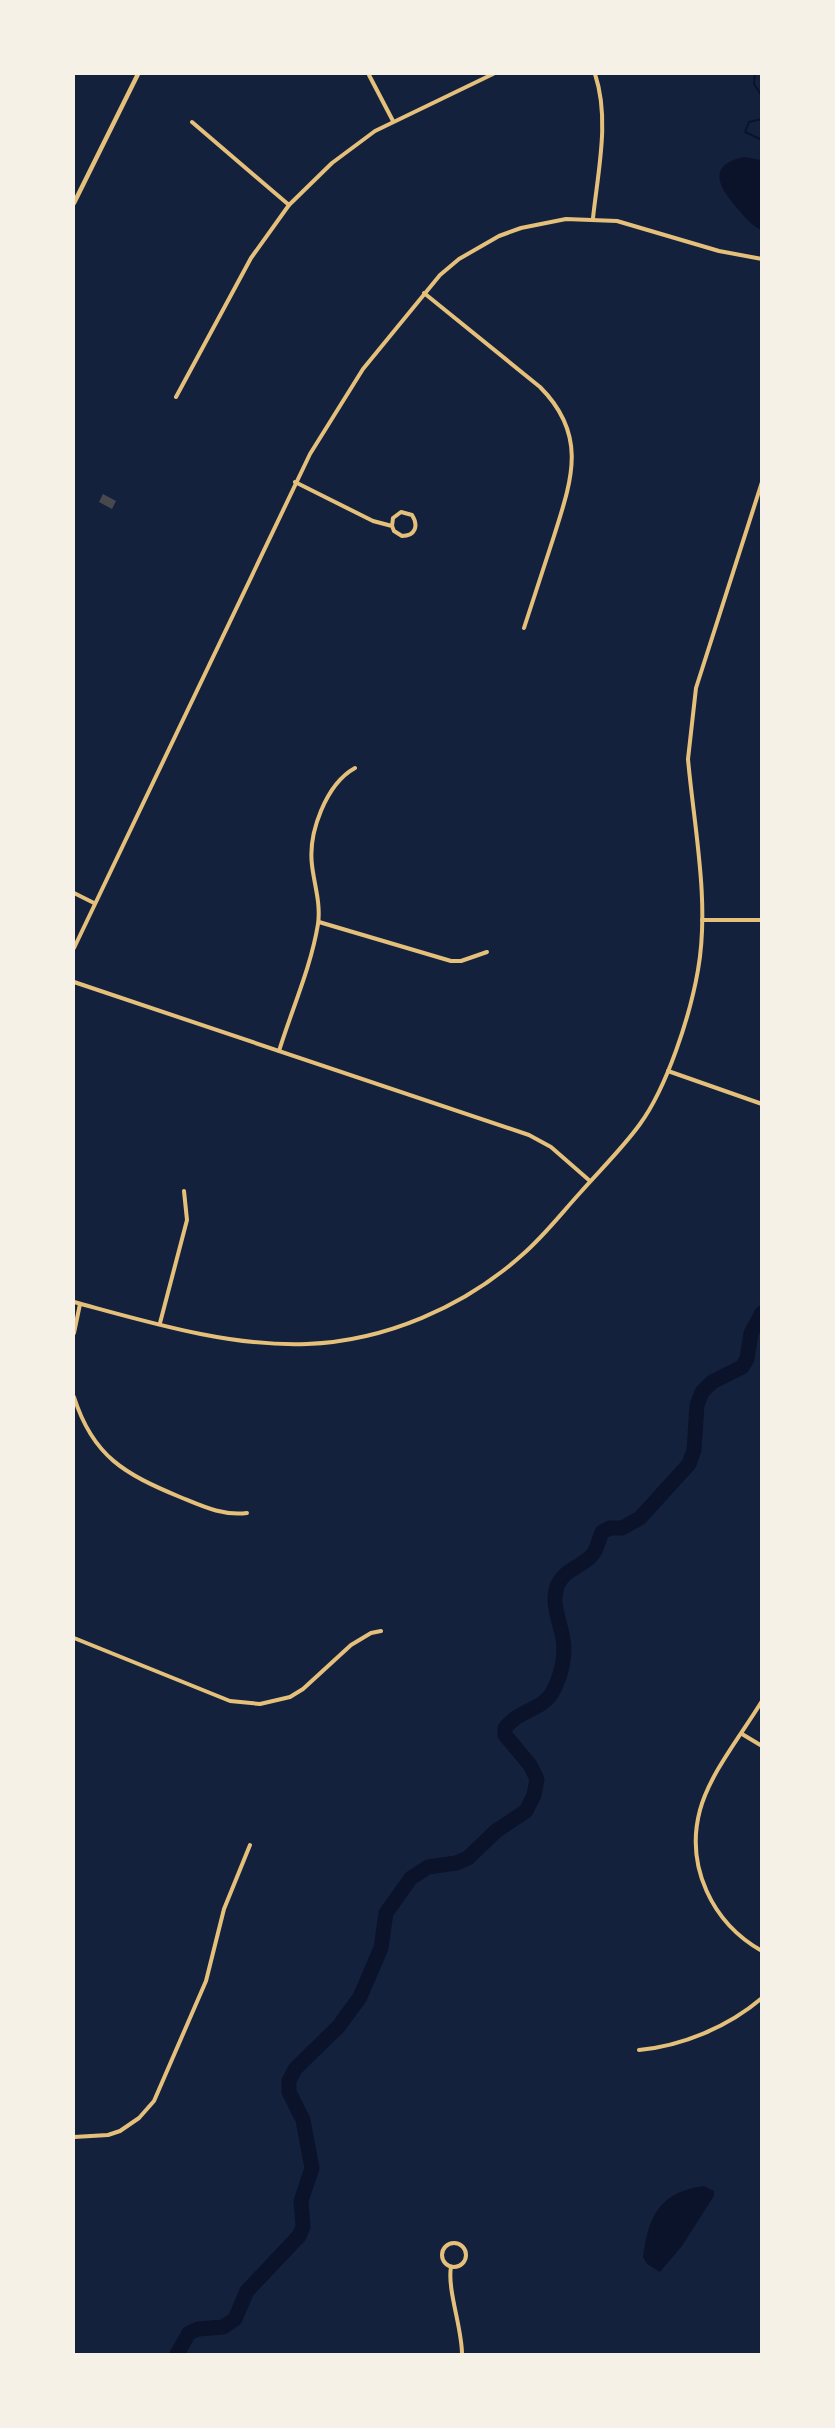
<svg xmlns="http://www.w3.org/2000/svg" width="835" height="2428" font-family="Ubuntu,sans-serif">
<rect width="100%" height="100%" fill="#14213d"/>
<g fill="#0b132b">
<path d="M744,157L761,160V230C752,226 744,216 737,208C718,186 707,165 744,157Z"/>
<path d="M704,2186L714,2191V2196L682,2246L660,2272L647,2264L643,2257C648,2214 661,2192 704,2186Z"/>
</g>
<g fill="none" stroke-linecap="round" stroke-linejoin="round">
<g stroke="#0b132b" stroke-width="2">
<path d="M755,74L754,84L762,96"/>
<path d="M762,119L749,122L745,132L762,140"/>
</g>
<path stroke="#0b132b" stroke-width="15" d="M177,2354L189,2333L198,2329L223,2327L235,2319L247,2291L299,2236L303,2227L301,2201L312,2168L303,2120L289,2092V2081L295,2069L339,2026L360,1997L381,1948L386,1913L411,1878L428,1867L456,1863L468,1858L496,1831L526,1811L534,1795L537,1779L530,1765L505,1735V1728C517,1711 542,1710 552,1693C561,1677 566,1656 563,1639C560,1620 550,1603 558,1584C565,1569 584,1566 593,1554C597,1549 599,1539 602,1532L610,1528H622L640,1518L689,1464L694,1450L697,1405L702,1392L712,1382L742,1367L747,1359L751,1333L762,1313"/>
</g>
<path fill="#48494c" d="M103,494L116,501L112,509L99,502Z"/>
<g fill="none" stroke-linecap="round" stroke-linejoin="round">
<g stroke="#e5c07b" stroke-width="4">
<path d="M369,75L393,121"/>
<path d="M192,122L289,205"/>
<path d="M593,218C598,171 610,119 595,74"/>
<path d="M424,293L540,387C588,435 572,479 554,536C544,566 534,597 524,628"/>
<path d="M176,397L251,258L289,205L332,163L375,131L493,74"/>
<path d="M295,482L373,521L392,526L394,531L402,536C415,536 419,526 412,515L401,512L393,518L392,526"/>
<path d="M74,893L94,903"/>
<path d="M702,920H762"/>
<path d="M319,922L451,961H461L487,952"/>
<path d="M74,948L310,454L363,369L440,275L459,259L499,236L521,228L566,219L617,221L719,251L762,259"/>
<path d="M74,982L529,1135L551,1147L590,1181"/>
<path d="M279,1051C292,1009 311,967 318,924C321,903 314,884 312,865C308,833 326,784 355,768"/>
<path d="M668,1071L762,1104"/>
<path d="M74,1302C148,1322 230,1347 307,1344C385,1341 464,1307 522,1255C543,1237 560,1215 579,1194C599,1171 622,1149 640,1124C667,1087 690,1016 698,970C710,902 694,827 688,759L696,688L762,482"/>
<path d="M160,1323L187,1220L184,1191"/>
<path d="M74,1333L80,1304"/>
<path d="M74,1397C93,1457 125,1474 180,1497C202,1506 222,1516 247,1513"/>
<path d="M74,1638L230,1701L260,1704L290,1697L303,1689L351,1645L371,1633L381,1631"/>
<path d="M762,1701C742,1734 710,1773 700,1810C685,1866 712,1923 762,1951"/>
<path d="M742,1734L762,1746"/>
<path d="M639,2050C682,2046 728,2027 762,1998"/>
<path d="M74,2137L108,2135L120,2131L139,2118L154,2101L206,1981L224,1909L250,1845"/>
<circle cx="454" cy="2255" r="12"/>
<path d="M451,2267C447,2289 462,2328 462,2354"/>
</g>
<path stroke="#e5c07b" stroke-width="4.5" d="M74,203L138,74"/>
</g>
<rect width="835" height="2428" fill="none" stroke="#f6f1e7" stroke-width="150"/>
</svg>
